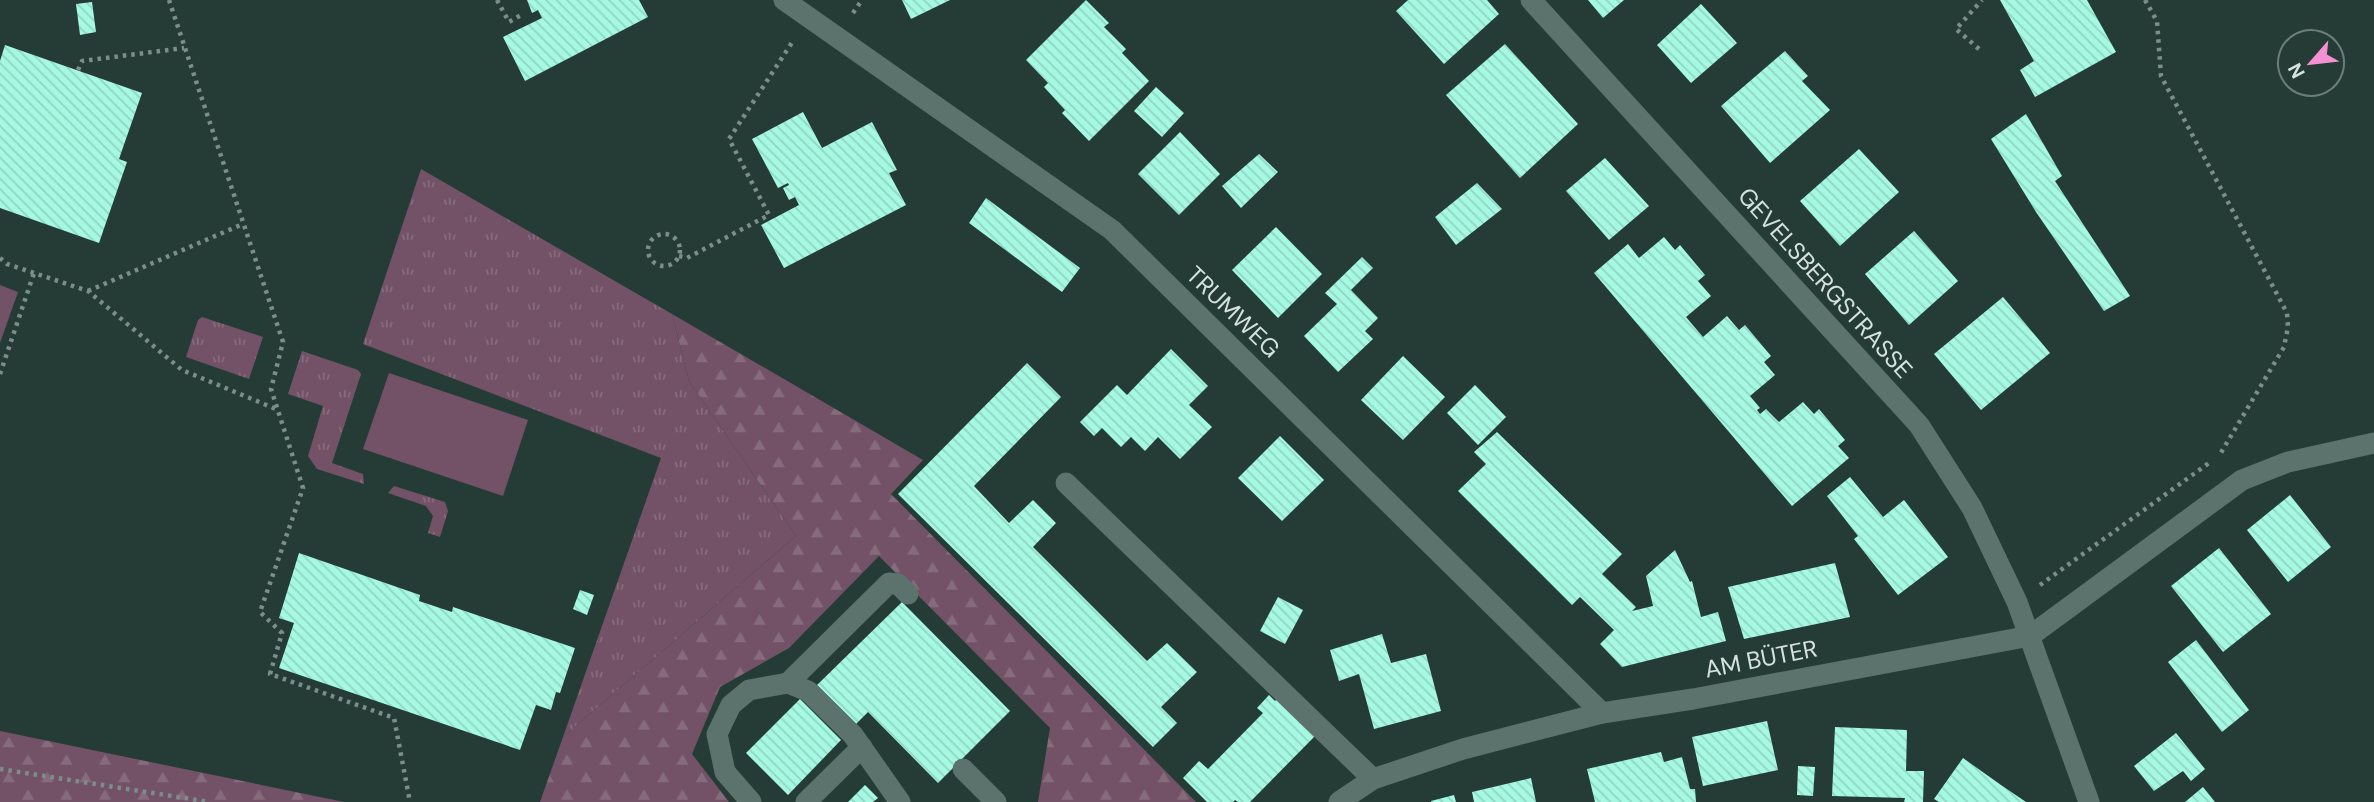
<svg xmlns="http://www.w3.org/2000/svg" width="2374" height="802" font-family="'DM Sans',sans-serif">
<defs>
<pattern id="grass-tufts" width="24" height="20" patternUnits="userSpaceOnUse" patternTransform="scale(1.75)"><rect width="24" height="20" fill="#735267"/><path d="M3 7l-1-3M5 7V3M7 7l1-3M15 17l-1-3M17 17v-4M19 17l1-3" fill="none" stroke="#866b7c"/></pattern>
<pattern id="forest-firs" width="22" height="20" patternUnits="userSpaceOnUse" patternTransform="scale(1.75)"><rect width="22" height="20" fill="#735267"/><path d="M5 1l3.5 6h-7zM16 11l3.5 6h-7z" fill="#866b7c"/></pattern>
<pattern id="building-back-hatch" width="6" height="6" patternUnits="userSpaceOnUse" patternTransform="scale(1.75)"><rect width="6" height="6" fill="#a5f9e2"/><path d="M-1 5l2 2M0 0l6 6M5-1l2 2" fill="none" stroke="#91d5c2"/></pattern>
</defs>
<rect width="100%" height="100%" fill="#253c36"/>
<g fill="url(#grass-tufts)">
<path d="M421,169L672,314L689,381L796,536L563,737L661,458L363,344Z"/>
<path d="M202,317L263,337L249,379L186,357L198,320Z"/>
<path d="M302,351L358,370L361,374L332,463L363,474L364,484L317,469L308,456L323,406L288,394Z"/>
<path d="M394,486L445,502L448,511L440,537L428,533L433,516L426,506L388,493Z"/>
</g>
<g fill="url(#forest-firs)">
<path d="M672,314L923,460L891,494L1196,802H1038L1050,728L879,556L789,648L720,687L692,754L729,802H540L563,737L796,536L689,381Z"/>
<path d="M0,731L344,802H0Z"/>
</g>
<g fill="#735267">
<path d="M0,285L18,292L0,343Z"/>
<path d="M389,373L528,420L503,496L363,449Z"/>
</g>
<g fill="url(#building-back-hatch)">
<path d="M639,0L648,17L525,81L503,37L542,18L538,10L532,13L527,0Z"/>
<path d="M902,0H950L911,19Z"/>
<path d="M1086,0L1109,23L1104,27L1126,49L1122,53L1149,81L1089,141L1062,113L1065,110L1044,87L1048,83L1026,60Z"/>
<path d="M1408,0H1487L1499,14L1444,64L1396,11Z"/>
<path d="M1588,0H1624L1603,18Z"/>
<path d="M2000,0H2087L2116,52L2035,97L2020,70L2034,61Z"/>
<path d="M92,2L96,32L80,35L76,4Z"/>
<path d="M1701,4L1737,43L1691,83L1657,45Z"/>
<path d="M1505,44L1578,124L1520,178L1446,95Z"/>
<path d="M5,45L142,93L119,159L127,162L99,243L0,208V61Z"/>
<path d="M1785,51L1808,76L1802,81L1830,110L1770,163L1721,106Z"/>
<path d="M1156,87L1184,113L1162,137L1134,111Z"/>
<path d="M803,112L822,148L872,122L897,170L889,173L906,205L784,268L761,225L799,205L795,197L789,200L783,188L789,185L788,183L778,188L752,139Z"/>
<path d="M2026,114L2062,176L2055,181L2130,296L2104,311L2036,212L1991,139Z"/>
<path d="M1180,132L1220,174L1179,215L1138,174Z"/>
<path d="M1859,149L1899,192L1840,246L1800,201Z"/>
<path d="M1259,154L1278,172L1241,208L1222,186Z"/>
<path d="M1605,158L1649,206L1609,240L1566,191Z"/>
<path d="M1477,183L1502,209L1456,245L1435,217Z"/>
<path d="M986,198L1080,268L1062,292L969,223Z"/>
<path d="M1276,227L1322,274L1278,318L1232,270Z"/>
<path d="M1914,231L1958,281L1909,325L1865,274Z"/>
<path d="M1664,237L1675,250L1680,245L1705,275L1698,281L1711,296L1686,317L1703,337L1727,316L1739,330L1745,325L1771,356L1764,362L1775,375L1750,396L1760,408L1757,410L1760,414L1766,409L1779,422L1803,402L1814,414L1819,409L1845,440L1838,446L1849,458L1792,506L1594,273L1628,244L1639,258Z"/>
<path d="M1362,257L1373,268L1351,290L1378,318L1365,331L1373,339L1338,372L1304,336L1337,304L1325,293Z"/>
<path d="M2003,297L2050,353L1981,410L1934,354Z"/>
<path d="M1171,349L1208,386L1189,405L1212,427L1180,459L1158,437L1145,451L1131,437L1121,447L1102,428L1094,436L1080,422L1117,385L1127,395Z"/>
<path d="M1403,356L1445,397L1403,440L1361,400Z"/>
<path d="M1027,363L1061,397L974,486L1009,523L1033,500L1056,523L1033,547L1147,661L1167,643L1197,672L1161,707L1177,723L1153,747L898,494Z"/>
<path d="M1475,385L1506,417L1478,445L1447,413Z"/>
<path d="M1497,432L1622,554L1602,574L1636,607L1632,611L1653,606L1646,576L1675,550L1690,582L1692,581L1701,617L1718,612L1726,641L1622,667L1600,644L1614,630L1580,597L1572,605L1458,491L1486,464L1474,452Z"/>
<path d="M1280,436L1324,480L1282,521L1238,478Z"/>
<path d="M1850,477L1883,517L1904,500L1948,557L1898,595L1854,539L1858,536L1827,496Z"/>
<path d="M2290,495L2331,547L2288,582L2247,530Z"/>
<path d="M2219,548L2271,614L2223,652L2171,586Z"/>
<path d="M299,553L420,595L419,601L452,612L453,607L575,648L560,693L556,692L551,710L536,705L520,750L279,668L294,623L279,618Z"/>
<path d="M1835,563L1850,617L1744,639L1728,587Z"/>
<path d="M580,590L594,595L587,615L573,609Z"/>
<path d="M1278,597L1303,610L1285,644L1260,631Z"/>
<path d="M902,602L1010,711L938,783L868,712L856,724L817,685Z"/>
<path d="M1382,634L1391,663L1426,654L1441,711L1374,729L1359,674L1339,681L1330,650Z"/>
<path d="M2196,640L2249,710L2222,732L2168,662Z"/>
<path d="M1269,695L1275,701L1277,699L1315,736L1250,802H1238L1235,800L1233,802H1207L1183,778L1199,761L1208,769L1263,713L1257,708Z"/>
<path d="M800,699L841,740L788,795L746,753Z"/>
<path d="M1767,721L1778,770L1703,786L1692,737Z"/>
<path d="M1835,727L1907,730L1906,771H1924L1923,802H1904L1905,798L1832,796Z"/>
<path d="M2176,733L2205,769L2191,781L2183,771L2154,791L2134,766Z"/>
<path d="M1661,752L1664,762L1682,757L1690,789H1695L1696,802H1595L1587,769Z"/>
<path d="M1963,758L2001,785L2026,802H1939L1934,799Z"/>
<path d="M1798,766L1815,767L1813,796L1797,795Z"/>
<path d="M1531,778L1536,802H1474L1472,792Z"/>
<path d="M865,785L878,798L873,802H848Z"/>
<path d="M2203,787L2215,802H2185Z"/>
<path d="M1454,795L1456,802H1431V801Z"/>
</g>
<g fill="none" stroke-linecap="round" stroke-linejoin="round">
<g stroke="#7c8e89" stroke-width="4.5" stroke-dasharray="3.5 5" stroke-linecap="butt">
<path d="M169,0L283,342L271,389L303,488L260,612L282,633L270,674L394,718L410,802"/>
<path d="M497,0L509,22L523,14"/>
<path d="M2145,0L2157,21L2161,76L2287,313L2288,327L2284,347L2219,456"/>
<path d="M853,13L862,0"/>
<path d="M1979,49L1956,29L1982,0"/>
<path d="M78,70L82,61L184,48"/>
<circle cx="664" cy="250" r="16"/>
<path d="M679,256L687,258L769,215L729,139L793,41"/>
<path d="M0,258L7,264L88,291L182,370L276,409"/>
<path d="M88,291L243,224"/>
<path d="M0,374L34,273"/>
<path d="M2040,585L2209,463"/>
<path d="M0,769L210,802"/>
</g>
<g stroke="#5b736c" stroke-width="21">
<path d="M784,0L1112,230L1602,713"/>
<path d="M1531,0L1919,425L1972,508L2017,602L2089,802"/>
<path d="M1066,483L1373,779"/>
<path d="M788,683L889,583L898,584L908,594"/>
<path d="M963,769L996,802"/>
<path d="M751,802L725,772L717,734L731,705L749,690L788,683L808,691L853,735L900,802"/>
<path d="M806,802L862,747"/>
<path d="M1339,802L1373,779L1463,749L1602,713L1693,699L2030,636L2242,480L2288,462L2374,443"/>
</g>
</g>
<g text-anchor="middle" stroke-width="7" stroke-linejoin="round" paint-order="stroke">
<g font-size="24" fill="#d5e2de" stroke="#253c36">
<text transform="translate(1825 283) rotate(48)" y="8">GEVELSBERGSTRASSE</text>
<text transform="translate(1233 312) rotate(44)" y="8">TRUMWEG</text>
<text transform="translate(1761 659) rotate(-11)" y="8">AM BÜTER</text>
</g>
</g>
<g transform="translate(2311 63) rotate(242)"><circle r="33" fill="#253c36" stroke="#6b7e79" stroke-width="2"/>
<path d="M0-5L12 26L0 18L-12 26Z" fill="#f591d2"/>
<text y="-10" font-size="19" font-weight="bold" text-anchor="middle" fill="#d5e2de">N</text>
</g>
</svg>
